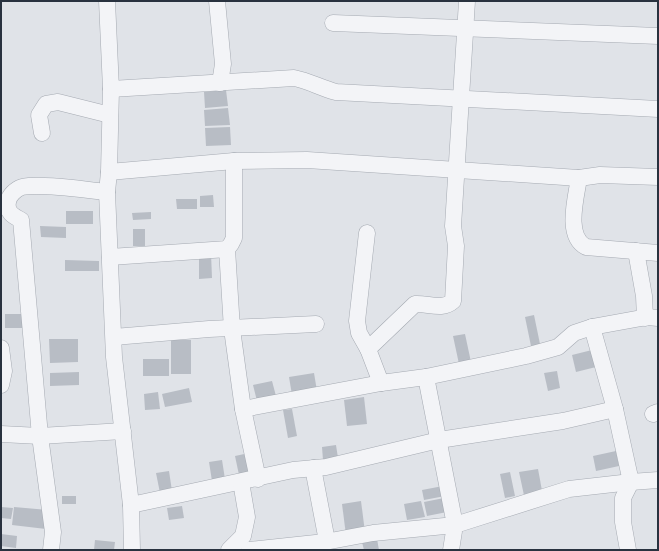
<svg xmlns="http://www.w3.org/2000/svg" width="659" height="551" font-family="'Sofia Sans Condensed',sans-serif">
<rect width="100%" height="100%" fill="#e0e3e8"/>
<g fill="#b8bdc5">
<path d="M226,90L228,106L205,108L204,92Z"/>
<path d="M228,108L230,125L205,126L204,110Z"/>
<path d="M230,127L231,145L206,146L205,128Z"/>
<path d="M213,195L214,207H200V196Z"/>
<path d="M176,199H197V209H177Z"/>
<rect x="66" y="211" width="27" height="13"/>
<path d="M151,212V219L133,220L132,213Z"/>
<path d="M40,226L66,227V238L41,237Z"/>
<rect x="133" y="229" width="12" height="17"/>
<path d="M199,253H211L212,278L199,279Z"/>
<path d="M65,260L99,261V271H65Z"/>
<path d="M5,314H25L26,328H5Z"/>
<path d="M534,315L540,344L531,346L525,317Z"/>
<path d="M465,334L471,362L459,364L453,336Z"/>
<path d="M49,339H78V362L50,363Z"/>
<rect x="171" y="340" width="20" height="34"/>
<path d="M592,350L596,367L576,372L572,355Z"/>
<rect x="143" y="359" width="26" height="17"/>
<path d="M557,371L560,388L548,391L544,373Z"/>
<path d="M79,372V385L50,386V373Z"/>
<path d="M314,373L317,391L292,395L289,377Z"/>
<path d="M272,381L276,396L257,401L253,385Z"/>
<path d="M189,388L192,402L165,407L162,394Z"/>
<path d="M158,392L160,409L145,410L144,394Z"/>
<path d="M364,397L367,424L347,426L344,400Z"/>
<path d="M292,409L297,436L288,438L283,410Z"/>
<path d="M336,445L338,458L323,460L322,447Z"/>
<path d="M616,451L619,466L596,471L593,456Z"/>
<path d="M249,453L253,473L239,475L235,456Z"/>
<path d="M222,460L225,479L212,481L209,462Z"/>
<path d="M538,469L543,496L525,500L519,472Z"/>
<path d="M169,471L172,491L160,493L156,473Z"/>
<path d="M510,472L515,496L505,498L500,474Z"/>
<path d="M443,486L445,496L424,500L422,490Z"/>
<rect x="62" y="496" width="14" height="8"/>
<path d="M444,498L447,512L427,516L424,502Z"/>
<path d="M361,501L365,532L346,535L342,504Z"/>
<path d="M421,501L425,517L407,520L404,504Z"/>
<path d="M182,506L184,518L169,520L167,508Z"/>
<path d="M1,507L13,508L11,519L1,518Z"/>
<path d="M14,507L48,510L46,529L12,525Z"/>
<path d="M1,534L17,536L16,548L1,546Z"/>
<path d="M377,539L379,550H364L362,542Z"/>
<path d="M95,540L115,542L114,550H94Z"/>
</g>
<g fill="none" stroke-linecap="round" stroke-linejoin="round">
<g stroke="#a5aab2" stroke-width="17">
<g id="minor">
<path d="M107,1L111,89L109,172L107,192L114,357L131,505L132,550"/>
<path d="M217,1L223,64L220,83"/>
<path d="M333,23L658,36"/>
<path d="M111,89L294,78C309,81 321,88 336,92L658,109"/>
<path d="M42,133L39,115L46,104L58,102L110,115"/>
<path d="M109,172L234,161L307,160L579,178"/>
<path d="M658,177L600,175L579,178C576,198 565,236 586,247L658,253"/>
<path d="M367,233L357,321L359,333L368,349"/>
<path d="M227,249L232,329L243,409"/>
<path d="M636,251L644,296L645,318"/>
<path d="M110,257L227,249L231,244L234,238V161"/>
<path d="M592,327L615,409L631,482L623,498V522L628,550"/>
<path d="M114,337L209,329L316,324"/>
<path d="M1,348L4,371L1,385"/>
<path d="M381,383L368,349L415,304C428,303 442,311 453,301L456,246L453,226L467,1"/>
<path d="M653,414L658,412"/>
<path d="M1,434L40,436L123,431"/>
<path d="M313,468L327,541"/>
<path d="M258,479L243,409L381,383L426,377L526,356L558,347L574,333L592,327L647,317L658,318"/>
<path d="M131,505L293,470L326,467L439,440L563,421L615,409"/>
<path d="M51,550L53,532L40,436L21,220C13,216 6,212 8,202C9,195 16,189 22,187C42,183 85,190 107,192"/>
<path d="M229,550L243,536L247,517L241,482"/>
<path d="M249,550L325,542L373,533L455,525L426,377"/>
<path d="M451,550L455,525L569,489L631,482L658,480"/>
</g>
</g>
<use href="#minor" stroke="#f3f4f7" stroke-width="16"/>
</g>
<rect width="659" height="551" fill="none" stroke="#29323f" stroke-width="4"/>
</svg>
